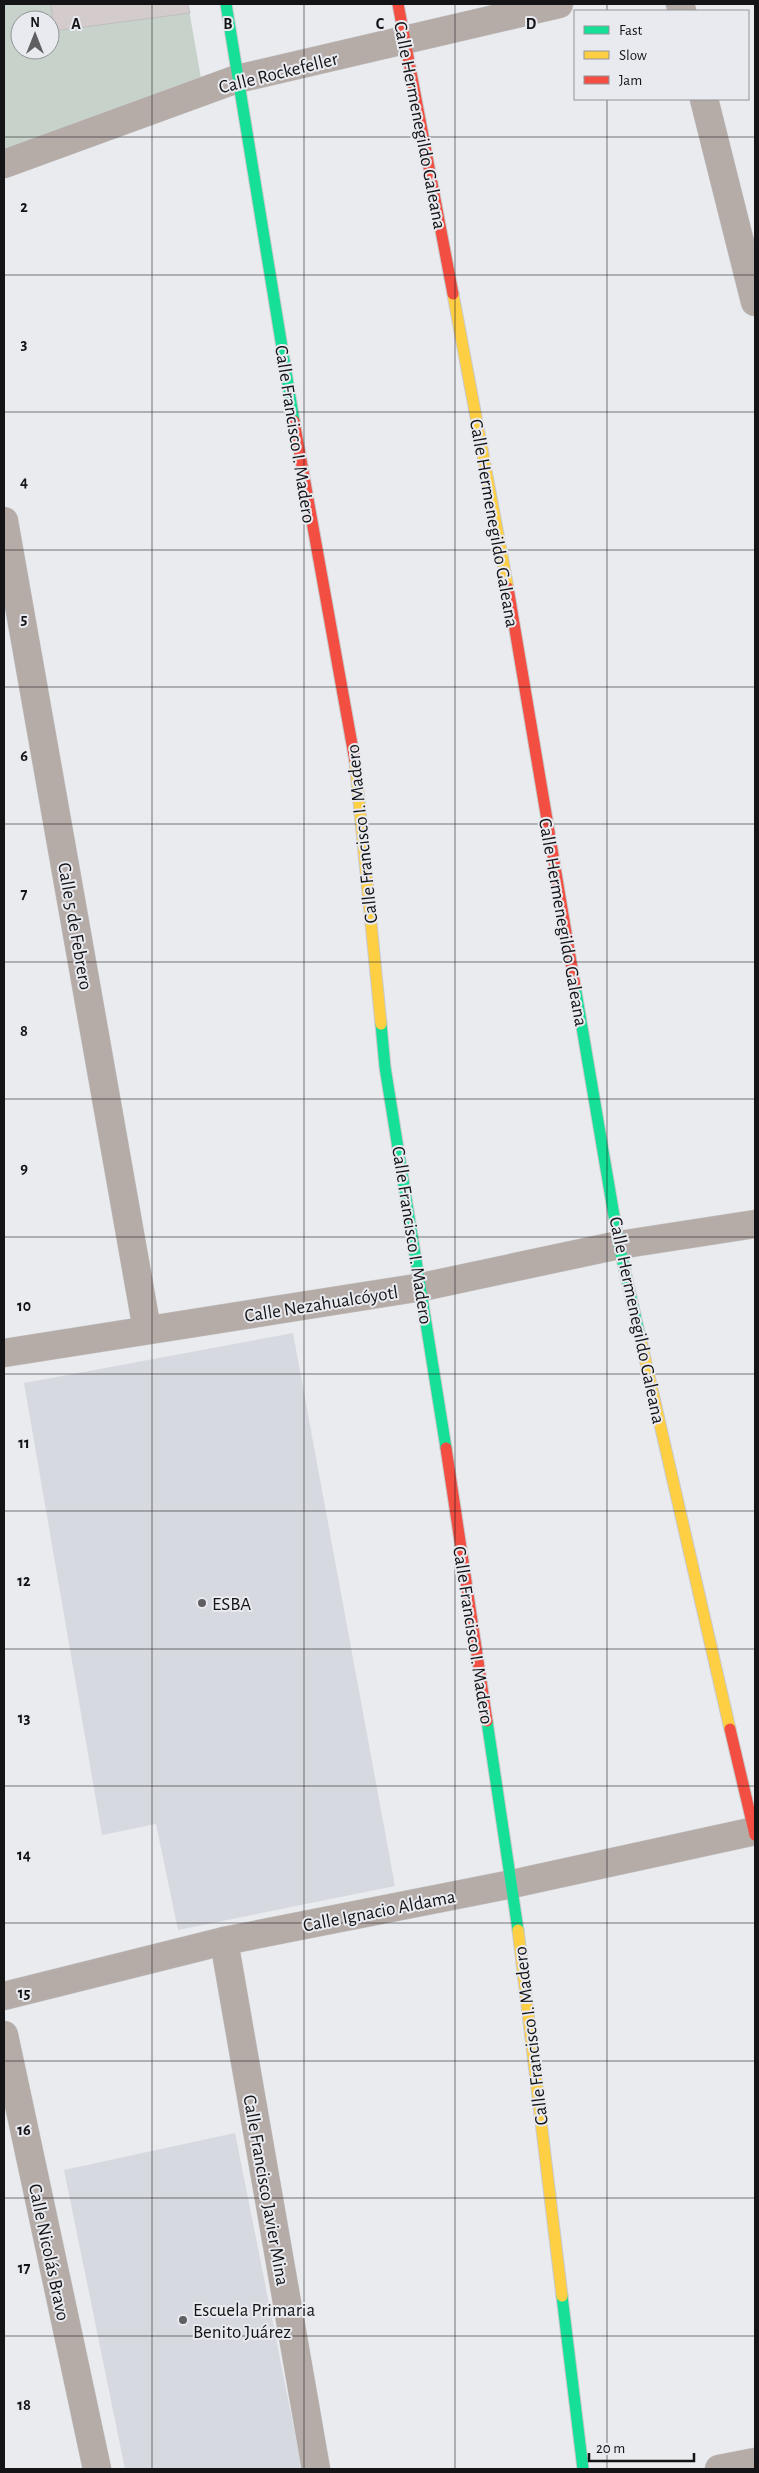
<svg xmlns="http://www.w3.org/2000/svg" width="759" height="2473" font-family="'Alegreya Sans',sans-serif">
<rect width="100%" height="100%" fill="#e9ebee"/>
<g fill="#d6d9e0">
<path d="M293,1333L395,1886L178,1930L156,1824L102,1835L24,1383Z"/>
<path d="M235,2133L302,2469H125L64,2170Z"/>
</g>
<path fill="#c7d2ca" fill-rule="evenodd" d="M4,4H188L203,90L4,154ZM20,20H50V50H20Z"/>
<path fill="#d4cccc" stroke="#bfbec0" d="M51,4H188L190,13L54,31Z"/>
<g fill="none" stroke-linecap="round" stroke-linejoin="round">
<g stroke="#c8c9cb" stroke-width="29">
<g id="street">
<path d="M680,4L682,11"/>
<path d="M704,99L755,302"/>
<path d="M4,164L237,79L559,4"/>
<path d="M4,521L147,1330"/>
<path d="M4,1353L422,1287L619,1245L755,1224"/>
<path d="M224,1941L316,2469"/>
<path d="M4,1996L224,1941L512,1884L755,1831"/>
<path d="M4,2035L97,2469"/>
<path d="M719,2469L755,2462"/>
</g>
</g>
<g stroke="#c8c9cb" stroke-width="13">
<g id="fast">
<path d="M226,4L294,421"/>
<path d="M575,986L619,1245L640,1337"/>
<path d="M381,1024L385,1067L446,1448"/>
<path d="M487,1721L518,1930"/>
<path d="M562,2296L583,2469"/>
</g>
</g>
<g stroke="#c8c9cb" stroke-width="13">
<g id="slow">
<path d="M453,294L508,588"/>
<path d="M355,761L381,1024"/>
<path d="M640,1337L730,1729"/>
<path d="M518,1930L562,2296"/>
</g>
</g>
<g stroke="#c8c9cb" stroke-width="13">
<g id="jam">
<path d="M398,4L453,294"/>
<path d="M294,421L355,761"/>
<path d="M508,588L575,986"/>
<path d="M446,1448L487,1721"/>
<path d="M730,1729L755,1835"/>
</g>
</g>
<use href="#street" stroke="#b5aba7" stroke-width="28"/>
<use href="#fast" stroke="#16e098" stroke-width="11"/>
<use href="#slow" stroke="#ffcf43" stroke-width="11"/>
<use href="#jam" stroke="#f24e42" stroke-width="11"/>
</g>
<path fill="none" stroke="#141416" stroke-width="1" stroke-opacity="0.55" d="M152,4V2469M304,4V2469M455,4V2469M607,4V11M607,99V2469M4,137H755M4,275H755M4,412H755M4,550H755M4,687H755M4,824H755M4,962H755M4,1099H755M4,1237H755M4,1374H755M4,1511H755M4,1649H755M4,1786H755M4,1923H755M4,2061H755M4,2198H755M4,2336H755"/>
<g fill="#5f5f62" stroke="#e8eaef" stroke-width="2">
<circle cx="202" cy="1603" r="5"/>
<circle cx="183" cy="2320" r="5"/>
</g>
<g text-anchor="middle" stroke-width="4" stroke-linejoin="round" paint-order="stroke">
<g font-size="19" fill="#141416" stroke="#e8eaef">
<text transform="translate(278 72) rotate(-14)" y="7">Calle Rockefeller</text>
<text transform="translate(421 125) rotate(79)" y="7">Calle Hermenegildo Galeana</text>
<text transform="translate(296 434) rotate(81)" y="7">Calle Francisco I. Madero</text>
<text transform="translate(495 523) rotate(80)" y="7">Calle Hermenegildo Galeana</text>
<text transform="translate(361 834) rotate(-96)" y="7">Calle Francisco I. Madero</text>
<text transform="translate(564 922) rotate(80)" y="7">Calle Hermenegildo Galeana</text>
<text transform="translate(76 926) rotate(80)" y="7">Calle 5 de Febrero</text>
<text transform="translate(413 1235) rotate(81)" y="7">Calle Francisco I. Madero</text>
<text transform="translate(321 1303) rotate(-9)" y="7">Calle Nezahualcóyotl</text>
<text transform="translate(638 1320) rotate(78)" y="7">Calle Hermenegildo Galeana</text>
<text transform="translate(474 1635) rotate(81)" y="7">Calle Francisco I. Madero</text>
<text transform="translate(379 1910) rotate(-11)" y="7">Calle Ignacio Aldama</text>
<text transform="translate(530 2036) rotate(-97)" y="7">Calle Francisco I. Madero</text>
<text transform="translate(267 2190) rotate(80)" y="7">Calle Francisco Javier Mina</text>
<text transform="translate(50 2252) rotate(78)" y="7">Calle Nicolás Bravo</text>
</g>
<g font-size="19" fill="#141416" stroke="#e8eaef" text-anchor="start">
<text x="212" y="1610">ESBA</text>
<text x="193" y="2316">Escuela Primaria<tspan x="193" dy="22">Benito Juárez</tspan></text>
</g>
</g>
<g font-size="16" text-anchor="middle" font-weight="bold" fill="#141416" stroke="#e8eaef" stroke-width="4" stroke-linejoin="round" paint-order="stroke">
<text x="76" y="29">A</text>
<text x="228" y="29">B</text>
<text x="380" y="29">C</text>
<text x="531" y="29">D</text>
<text x="24" y="212">2</text>
<text x="24" y="349">3</text>
<text x="24" y="487">4</text>
<text x="24" y="624">5</text>
<text x="24" y="761">6</text>
<text x="24" y="899">7</text>
<text x="24" y="1036">8</text>
<text x="24" y="1173">9</text>
<text x="24" y="1311">10</text>
<text x="24" y="1448">11</text>
<text x="24" y="1586">12</text>
<text x="24" y="1723">13</text>
<text x="24" y="1860">14</text>
<text x="24" y="1998">15</text>
<text x="24" y="2135">16</text>
<text x="24" y="2273">17</text>
<text x="24" y="2410">18</text>
</g>
<rect width="759" height="2473" fill="none" stroke="#141416" stroke-width="10"/>
<rect x="574" y="10" width="175" height="90" fill="#e8eaef" stroke="#939498"/>
<rect x="584" y="26" width="25" height="8" fill="#16e098" stroke="#939498"/>
<text x="619" y="35" font-size="15" fill="#141416">Fast</text>
<rect x="584" y="51" width="25" height="8" fill="#ffcf43" stroke="#939498"/>
<text x="619" y="60" font-size="15" fill="#141416">Slow</text>
<rect x="584" y="76" width="25" height="8" fill="#f24e42" stroke="#939498"/>
<text x="619" y="85" font-size="15" fill="#141416">Jam</text>
<g transform="translate(35 35)"><circle r="24" fill="#e8eaef" stroke="#939498"/>
<path d="M0-4L9 19L0 12L-9 19Z" fill="#5f5f62"/>
<text y="-8" font-size="14" font-weight="bold" text-anchor="middle" fill="#141416">N</text>
</g>
<path d="M589 2453v8h105v-8" fill="none" stroke="#141416" stroke-width="2.5"/>
<text x="596" y="2453" font-size="15" fill="#141416" stroke="#e8eaef" stroke-width="4" paint-order="stroke">20 m</text>
</svg>
